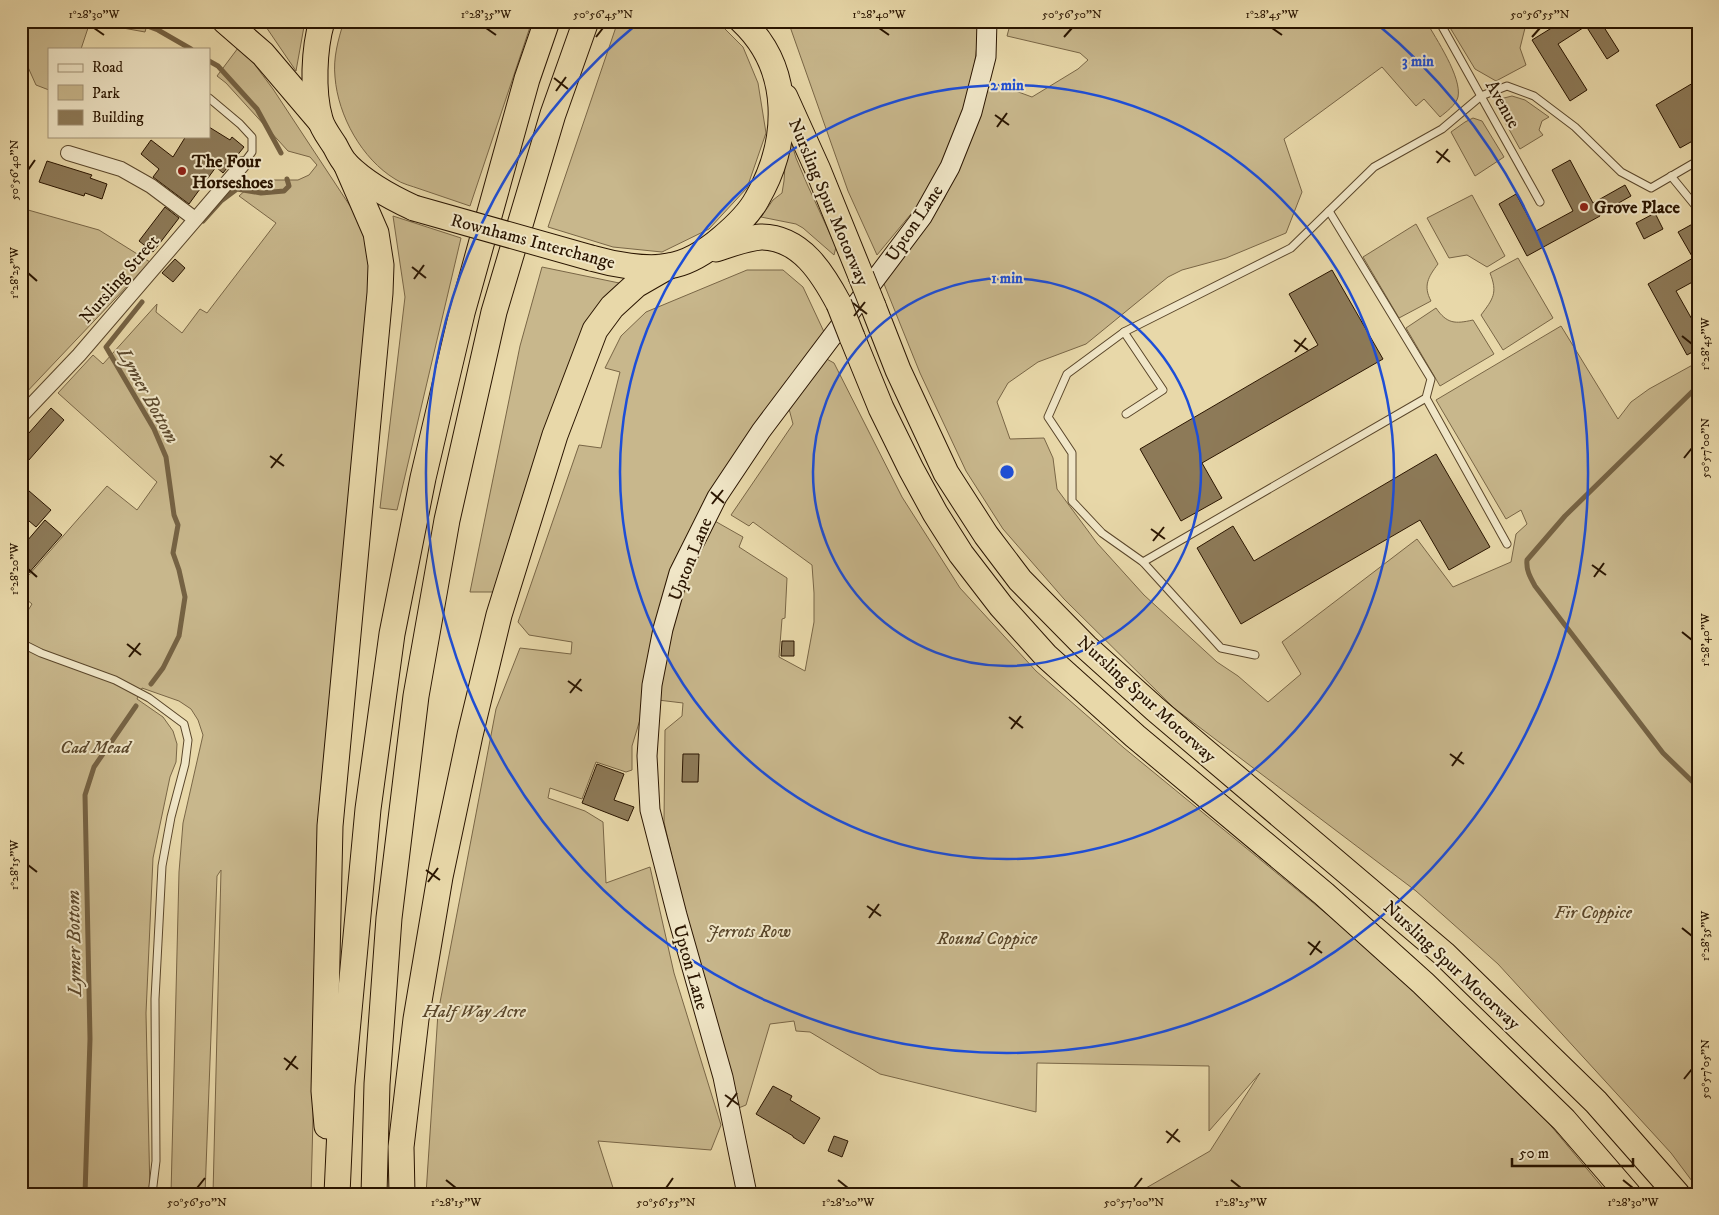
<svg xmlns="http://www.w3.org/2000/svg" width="1719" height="1215" font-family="'IM FELL DW Pica',serif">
<rect width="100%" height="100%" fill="#e8d8a9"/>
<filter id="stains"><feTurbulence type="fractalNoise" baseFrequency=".004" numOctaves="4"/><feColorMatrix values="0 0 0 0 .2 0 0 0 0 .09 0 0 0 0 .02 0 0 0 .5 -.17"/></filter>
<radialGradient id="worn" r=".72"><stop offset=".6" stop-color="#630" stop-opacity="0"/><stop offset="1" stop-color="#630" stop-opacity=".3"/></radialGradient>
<g fill="#c8b78c" stroke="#796646">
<path d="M21,21H148L145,32L90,22L81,49H49V90L36,85L27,65L21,59Z"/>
<path d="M262,21H305L296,71Z"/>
<path d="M344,21H532L470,206C453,200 437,195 420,189C412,186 402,184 395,179C362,159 338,116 335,77C333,58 338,40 344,21Z"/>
<path d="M618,21H717L743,47L758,83L766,133L747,188L709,229L662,252L613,247L548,227Z"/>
<path d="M788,21H980L973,77L966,102L938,172L920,203L877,255L848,191Z"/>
<path d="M1011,21H1426C1436,39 1462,77 1458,97C1456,105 1446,112 1440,117L1424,99L1416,106L1382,67L1284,139L1302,192L1286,233L1226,258L1182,270L1168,277L1086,344L1038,362L1008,383L997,402L1010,439L1044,438L1053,458L1057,489L1097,543L1144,595L1217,662L1238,676L1268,702L1301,674L1282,642L1417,539L1453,587L1511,562L1516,534L1527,524L1521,510L1506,519L1436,400L1561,326L1618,419L1631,402L1649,389L1698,362V1189L1671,1153L1498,964L1416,891L1174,708L1064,599L1003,529L966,471L920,373L882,279L944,199L966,148L991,82L1032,97L1078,69L1088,60L1080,53L1007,36Z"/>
<path d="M1446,21H1525V28L1520,48L1526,65L1496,81L1475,69Z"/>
<path d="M238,48L252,61L273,89L356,215L364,233L371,267L314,1080L311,1194H213L221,870L217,876L205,1194H171L179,872L183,823L203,735L198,720L191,709L179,701L142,688L137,699L163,717L173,731L177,744L176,762L170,777L153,858L146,1013L150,1194H21V622L32,604L21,595V584L107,486L137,510L157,482L58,393L93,355L103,364L157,304L156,312L182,333L200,309L207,313L276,223L239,196L257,180H298L309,175L317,165L310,157L288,151L226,83L217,76Z"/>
<path d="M1512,96L1525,100L1549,117L1542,121L1539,130L1543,135L1520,149L1496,106L1500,99Z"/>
<path d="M1473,118L1482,121L1504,157L1475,176L1451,132L1465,122Z"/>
<path d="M790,138L796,158L807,184L836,247L834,255L803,228L796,224L761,217L773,200L782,193L784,181L786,149Z"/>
<path d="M1472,195L1505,256L1487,267L1467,255L1449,258L1427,218Z"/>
<path d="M21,208L99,230L150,262L21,398Z"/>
<path d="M393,216L461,238L397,510L380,508L405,297Z"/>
<path d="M1416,224L1438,264C1428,277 1423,286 1431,301L1399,318L1363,257Z"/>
<path d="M1518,258L1553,318L1503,350L1481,315C1493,299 1498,293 1490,273Z"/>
<path d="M542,267L624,284L496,592H470L520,346Z"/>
<path d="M747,270H783L803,287L825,334L710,492L672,565L651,645L642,713L632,746V770L626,772L596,762L582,799L550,788L548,798L585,811L603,822L606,883L650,867L674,973L721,1125L711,1150L598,1141L615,1194H426L438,1013L496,709L520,648L571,654L572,642L529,635L518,622L579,445L601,448L620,372L605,368L621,336L646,312Z"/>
<path d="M1436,308C1447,324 1455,324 1473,320L1494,354L1440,386L1406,328Z"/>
<path d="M823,357L834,363L902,497L960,588L1036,671L1124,748L1411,983L1536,1108L1608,1194H1141L1146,1188L1210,1151L1260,1073L1209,1131V1066L1037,1063L1036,1112L880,1074L810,1032L796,1031L794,1021L770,1024L746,1105L736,1109L702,988L664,822L665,730L682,716L683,703L658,700L665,654L685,583L713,520L743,537L739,547L787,578L785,618L782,619L779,657L805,671L814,622V593L812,565L753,522L749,526L731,515L793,424L788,405Z"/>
</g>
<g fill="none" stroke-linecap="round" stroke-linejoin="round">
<g stroke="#756243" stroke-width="5">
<path d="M134,21L158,30L191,49"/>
<path d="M209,61L218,66L257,109L281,153"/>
<path d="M203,221L221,201L237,189L261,193L284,191L289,186L287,179"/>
<path d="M142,302L106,347L154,429L166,457L174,515L178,525L173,553L179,570L185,597L179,636L163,668L151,684"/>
<path d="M1698,386L1565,516L1527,560C1526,570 1530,577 1535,586L1663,753L1698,787"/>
<path d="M85,1194L90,1039L85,795L94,767L136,706"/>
</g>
</g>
<g fill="#8d7a58" stroke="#2a1500">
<path d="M1563,21H1600L1619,51L1607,59L1586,26L1558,44L1587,90L1570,101L1532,40Z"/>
<path d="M1698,80V138L1680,148L1656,105Z"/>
<path d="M209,127L230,140L232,137L244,147L223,173L216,167L189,204L153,177L159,169L141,154L151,140L173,157L186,136H209Z"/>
<path d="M1570,160L1593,203L1625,185L1631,196L1599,214L1600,216L1527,256L1499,204L1516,194L1536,231L1573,211L1552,170Z"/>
<path d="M47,161L92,175L90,178L107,184L102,199L85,193L84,196L39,182Z"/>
<path d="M165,207L179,218L153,252L139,241Z"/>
<path d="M1655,213L1663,229L1644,239L1636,223Z"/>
<path d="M1698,221V279L1676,291L1698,330V349L1687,355L1648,284L1693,258L1678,232Z"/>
<path d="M175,259L185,268L173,282L162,273Z"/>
<path d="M1332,270L1383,359L1202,463L1222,498L1181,521L1140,449L1318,345L1289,294Z"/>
<path d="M51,408L64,420L21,469V442Z"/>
<path d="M1436,454L1490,547L1449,570L1420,520L1241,624L1197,548L1233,526L1254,561Z"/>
<path d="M21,484L51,510L36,527L21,514Z"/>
<path d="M45,520L62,535L21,582V548Z"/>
<path d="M782,641H794V656H781Z"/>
<path d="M683,754H699L698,782H682Z"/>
<path d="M597,764L624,774L614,800L634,807L628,821L582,803Z"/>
<path d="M773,1086L792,1096L790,1100L820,1118L804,1144L793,1137V1136L756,1114Z"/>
<path d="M834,1136L848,1141L842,1157L828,1151Z"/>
</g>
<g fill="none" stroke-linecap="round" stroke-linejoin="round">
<g stroke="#5a462a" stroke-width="9">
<g id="lane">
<path d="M1439,21L1540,202"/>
<path d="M209,98L240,124L252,137V152L243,164"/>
<path d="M1671,176L1698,209"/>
<path d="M1124,332L1163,390L1126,414"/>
<path d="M1426,398L1507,544"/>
<path d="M1143,562L1426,398L1431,379L1329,211"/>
<path d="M21,643L41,653L115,680L149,698L184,724L188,740L185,764L171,817L162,866L155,999L156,1161L152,1194"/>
<path d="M1255,655L1221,648L1143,562L1102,533L1072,501V453L1048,417L1067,374L1124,332L1291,248L1374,167L1442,129L1481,96L1507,86L1534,96L1575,127L1621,172L1651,188L1694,163L1698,158"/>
</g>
</g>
<g stroke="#5a462a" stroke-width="16">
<g id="street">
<path d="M68,153L121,169L151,186L195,219"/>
<path d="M21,416L79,355L243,164"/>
</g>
</g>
<g stroke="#2a1500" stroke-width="21">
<path id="secondary" d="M747,1194L723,1077L677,915L650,810L647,756L652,685L663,629L679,573L717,497L761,431L922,217L950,167L972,112L986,57L987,21"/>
</g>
<g stroke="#2a1500" stroke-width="27">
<g id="highway">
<path d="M225,21L263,54L320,121"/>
<path d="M322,21C314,48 312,92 320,119C322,128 330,138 335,146C338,152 342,160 347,165C366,184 390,197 414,208"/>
<path d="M785,97L818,170L861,276"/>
<path d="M716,249C731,244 746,238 761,237C801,237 823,274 839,304"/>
<path d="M591,258C612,264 647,271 669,266C688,263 708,250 722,238C735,227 749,214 757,199C790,142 793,69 742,21"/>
<path d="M873,306L898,370L946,473L986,535L1020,580L1086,647L1155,709L1444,954L1596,1102L1677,1194"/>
<path d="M852,337L881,408L911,469L935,513L961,554L1001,606L1046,656L1135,736L1324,894L1423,983L1564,1120L1628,1194"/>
<path d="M327,1126L324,1091L330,826L380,293L381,265L376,233L346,164"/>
<path d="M337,1194L342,1085L368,809L392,634L423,478L462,313L527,79L547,21"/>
<path d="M374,1194L377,1084L389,918L416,696L447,520L494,312L553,114L586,21"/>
<path d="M402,1194L401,1147L416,1019L440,877L470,735L499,615L555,435L595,330L612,307L636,285L669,266"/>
</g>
</g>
<use href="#lane" stroke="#f0e6c7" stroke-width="7"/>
<use href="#street" stroke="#f0e6c7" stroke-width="14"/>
<use href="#secondary" stroke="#f0e6c7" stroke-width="19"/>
<use href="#highway" stroke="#e8d8a9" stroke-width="25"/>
<g stroke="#2a1500" stroke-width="27" stroke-linecap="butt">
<g id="highway-bridge">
<path d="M414,208L591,258"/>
<path d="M861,276L873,306"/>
<path d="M839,304L852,337"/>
</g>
</g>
<use href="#highway-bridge" stroke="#e8d8a9" stroke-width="25"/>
</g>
<path fill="none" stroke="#2a1500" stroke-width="2" d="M94,28L104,35M486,28L496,35M879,28L889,35M1272,28L1282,35M596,37L603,28M1064,37L1072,28M1532,37L1540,28M554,78L568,89M556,91L566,77M995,115L1009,125M997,127L1007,113M1436,151L1450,162M1437,163L1448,149M28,170L35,160M412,267L426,278M28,273L37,281M414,279L424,265M853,303L867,314M854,316L865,302M1682,336L1692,344M1294,340L1308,350M1295,352L1306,338M270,456L284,466M1684,458L1692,448M271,468L282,454M711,492L724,503M712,504L723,490M1151,529L1165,539M1153,541L1164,527M1592,565L1606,575M28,569L37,577M1594,577L1604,563M1682,632L1692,640M127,644L141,655M129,657L140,643M568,681L582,691M570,693L581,679M1009,717L1023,728M1011,729L1021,716M1450,754L1464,764M1452,766L1462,752M28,865L37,872M426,870L440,880M428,882L438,868M867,906L881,916M869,918L879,904M1682,928L1692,936M1308,942L1322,953M1310,955L1320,941M284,1058L298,1069M286,1070L296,1056M1684,1079L1692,1069M725,1095L739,1105M727,1107L737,1093M1166,1131L1180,1142M1167,1143L1178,1129M446,1180L456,1188M838,1180L848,1188M1231,1180L1241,1188M1623,1180L1633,1188M197,1188L205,1178M666,1188L673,1178M1134,1188L1142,1178"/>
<g fill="none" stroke="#1d4ed8" stroke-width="2.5">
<circle cx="1007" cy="472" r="194"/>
<circle cx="1007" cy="472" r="387"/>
<path d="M1377 24A581 581 0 1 1 637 24"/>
</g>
<g fill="#8f2418" stroke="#f0e6c7" stroke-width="2">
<circle cx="182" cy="171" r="5"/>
<circle cx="1584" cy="207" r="5"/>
</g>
<g text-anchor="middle" stroke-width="4" stroke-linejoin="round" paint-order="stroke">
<g font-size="18" fill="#2a1500" stroke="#f0e6c7">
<text transform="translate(1503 104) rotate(61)" y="6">Avenue</text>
<text transform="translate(829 202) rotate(67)" y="6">Nursling Spur Motorway</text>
<text transform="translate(914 223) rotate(-56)" y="6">Upton Lane</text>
<text transform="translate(533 241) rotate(15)" y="6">Rownhams Interchange</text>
<text transform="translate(119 279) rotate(-49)" y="6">Nursling Street</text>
<text transform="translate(690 559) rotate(-68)" y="6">Upton Lane</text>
<text transform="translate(1147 699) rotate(42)" y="6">Nursling Spur Motorway</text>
<text transform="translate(1452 965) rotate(43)" y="6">Nursling Spur Motorway</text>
<text transform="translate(691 967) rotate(74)" y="6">Upton Lane</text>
</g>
<g font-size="18" font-weight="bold" fill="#2a1500" stroke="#f0e6c7" text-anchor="start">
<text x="192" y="167">The Four<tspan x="192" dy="21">Horseshoes</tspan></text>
<text x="1594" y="213">Grove Place</text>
</g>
<g font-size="18" font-style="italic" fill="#59462a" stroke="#f0e6c7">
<text x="95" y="753">Cad Mead</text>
<text x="1593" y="918">Fir Coppice</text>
<text x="749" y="937">Jerrots Row</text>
<text x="987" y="944">Round Coppice</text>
<text x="474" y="1017">Half Way Acre</text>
</g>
<g font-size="19" font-style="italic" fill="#5c492d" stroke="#f0e6c7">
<text transform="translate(149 395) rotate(61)" y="7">Lymer Bottom</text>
<text transform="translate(73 943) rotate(-91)" y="7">Lymer Bottom</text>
</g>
</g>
<circle cx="1007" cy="472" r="8" fill="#1d4ed8" stroke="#f0e6c7" stroke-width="2.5"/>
<g font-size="15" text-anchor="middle" font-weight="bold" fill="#1d4ed8" stroke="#f0e6c7" stroke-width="4" stroke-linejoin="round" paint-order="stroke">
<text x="1418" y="66">3 min</text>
<text x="1007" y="90">2 min</text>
<text x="1007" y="283">1 min</text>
</g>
<rect width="1719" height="1215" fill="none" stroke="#e8d8a9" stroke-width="55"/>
<rect x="48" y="48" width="162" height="90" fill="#f0e6c7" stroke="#a19277"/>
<rect x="58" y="64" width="25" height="8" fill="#f0e6c7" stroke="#a19277"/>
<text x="92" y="72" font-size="15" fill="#2a1500">Road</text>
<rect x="58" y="85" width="25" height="15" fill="#c8b78c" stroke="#a19277"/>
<text x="92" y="98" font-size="15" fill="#2a1500">Park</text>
<rect x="58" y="110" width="25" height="15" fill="#8d7a58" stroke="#a19277"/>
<text x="92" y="122" font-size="15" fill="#2a1500">Building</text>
<path d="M1512 1158v8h121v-8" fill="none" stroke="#2a1500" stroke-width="2.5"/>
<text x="1519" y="1158" font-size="15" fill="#2a1500" stroke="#f0e6c7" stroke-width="4" paint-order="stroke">50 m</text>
<rect x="28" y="28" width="1664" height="1160" fill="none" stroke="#2a1500" stroke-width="2"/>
<g font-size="12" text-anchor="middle" fill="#2a1500">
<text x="94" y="18">1°28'30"W</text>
<text x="486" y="18">1°28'35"W</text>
<text x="603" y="18">50°56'45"N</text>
<text x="879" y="18">1°28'40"W</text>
<text x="1072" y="18">50°56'50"N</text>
<text x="1272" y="18">1°28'45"W</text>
<text x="1540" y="18">50°56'55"N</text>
<text transform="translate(14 170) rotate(-90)" y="4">50°56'40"N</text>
<text transform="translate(14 273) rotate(-90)" y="4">1°28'25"W</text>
<text transform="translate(1705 344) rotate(-90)" y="4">1°28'45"W</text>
<text transform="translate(1705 448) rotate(-90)" y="4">50°57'00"N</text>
<text transform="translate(14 569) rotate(-90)" y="4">1°28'20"W</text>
<text transform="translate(1705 640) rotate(-90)" y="4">1°28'40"W</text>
<text transform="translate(14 865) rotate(-90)" y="4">1°28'15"W</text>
<text transform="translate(1705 936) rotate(-90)" y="4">1°28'35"W</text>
<text transform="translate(1705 1069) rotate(-90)" y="4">50°57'05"N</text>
<text x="197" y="1206">50°56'50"N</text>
<text x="456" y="1206">1°28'15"W</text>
<text x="666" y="1206">50°56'55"N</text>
<text x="848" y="1206">1°28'20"W</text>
<text x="1134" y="1206">50°57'00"N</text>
<text x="1241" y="1206">1°28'25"W</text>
<text x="1633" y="1206">1°28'30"W</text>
</g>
<rect width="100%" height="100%" filter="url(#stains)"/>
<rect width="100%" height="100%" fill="url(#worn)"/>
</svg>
